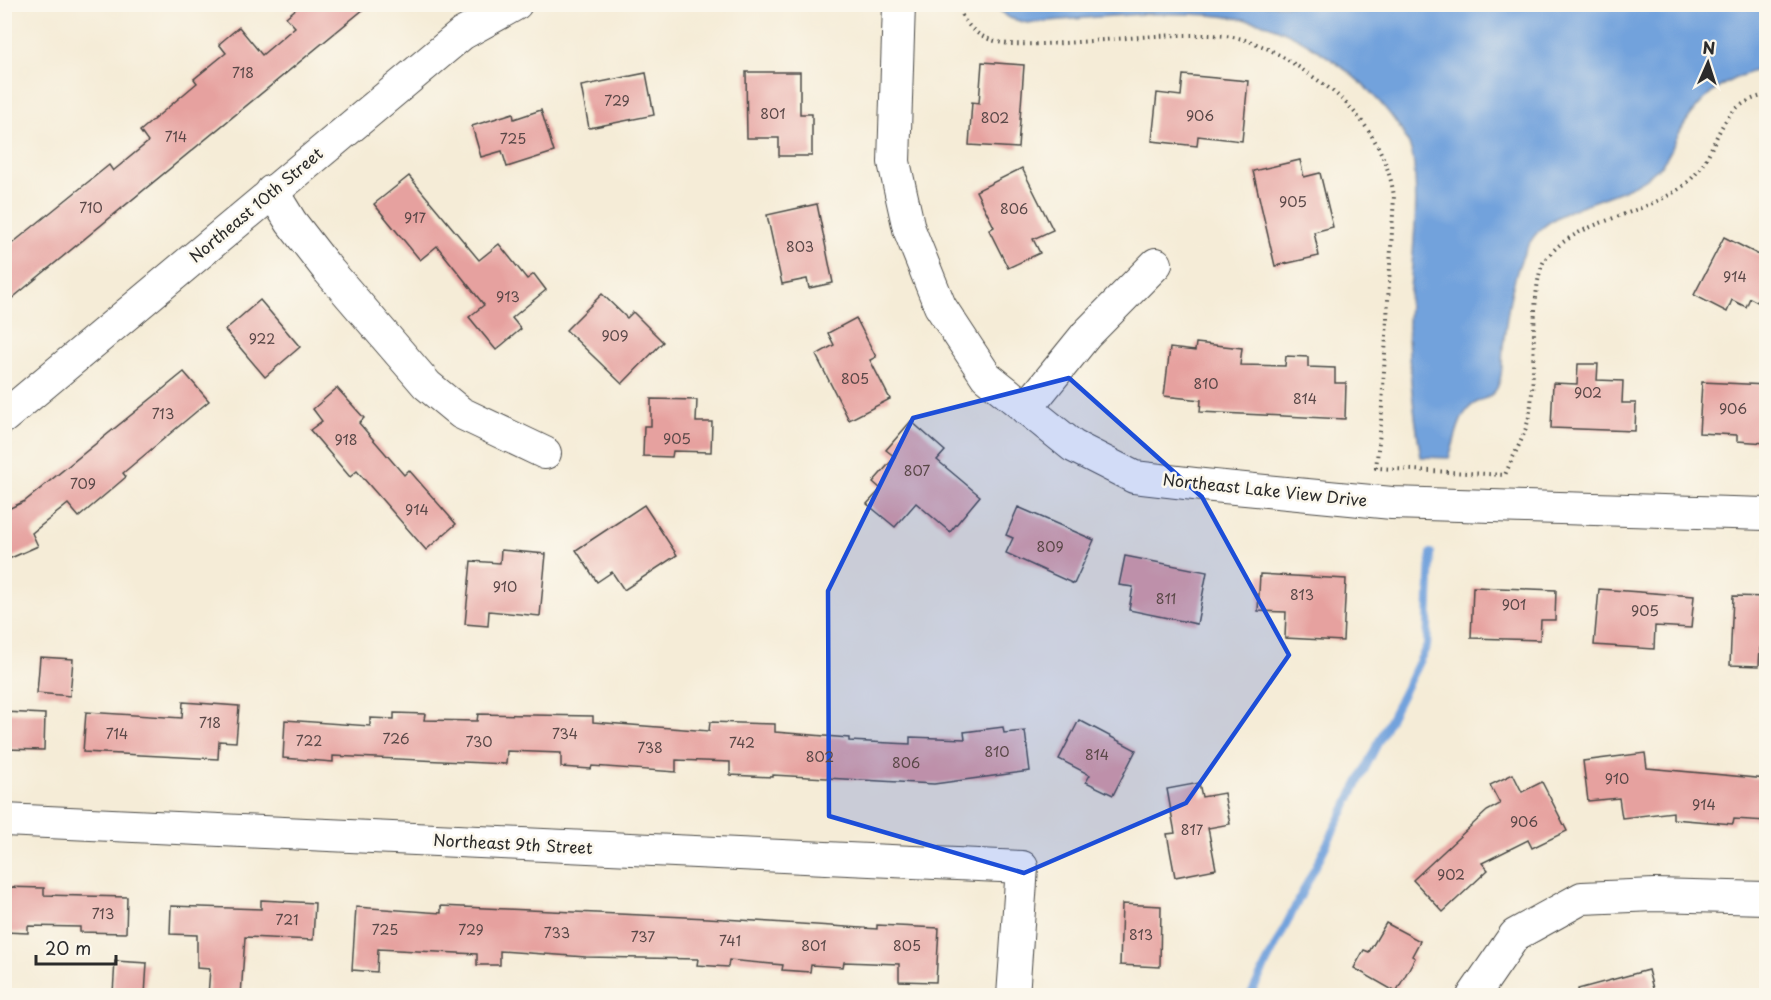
<svg xmlns="http://www.w3.org/2000/svg" width="1771" height="1000" font-family="'Playpen Sans',sans-serif">
<rect width="100%" height="100%" fill="#fbf7ec"/>
<filter id="ink" filterUnits="userSpaceOnUse"><feTurbulence type="fractalNoise" baseFrequency=".0167" numOctaves="2"/><feDisplacementMap in="SourceGraphic" scale="12" xChannelSelector="R" yChannelSelector="G"/><feConvolveMatrix kernelMatrix="1 2 1 2 8 2 1 2 1" color-interpolation-filters="sRGB"/></filter>
<filter id="wash" filterUnits="userSpaceOnUse"><feTurbulence type="fractalNoise" baseFrequency=".008" numOctaves="4" result="noise"/><feDisplacementMap in="SourceGraphic" scale="24" xChannelSelector="R" yChannelSelector="G"/><feGaussianBlur stdDeviation="1.35" result="paint"/><feColorMatrix in="noise" values="0 0 0 0 0 0 0 0 0 0 0 0 0 0 0 0 0 1.4 0 .05"/><feComposite in="paint" operator="in"/></filter>
<g filter="url(#wash)">
<rect width="100%" height="100%" fill="#f5ecd7"/>
<path fill="#72a2dc" stroke="#4e6684" stroke-width="1.5" d="M993,5H1766V68C1724,77 1697,99 1677,137C1671,150 1667,161 1655,171C1623,199 1574,200 1542,228C1514,252 1507,313 1503,347C1502,358 1503,373 1499,383C1494,400 1480,397 1469,408C1457,421 1455,442 1449,458L1421,457C1414,414 1408,370 1408,326C1409,271 1421,214 1413,158C1410,137 1387,109 1372,94C1345,65 1289,27 1249,20C1179,7 1097,17 1027,23L1009,18Z"/>
<g fill="none" stroke-linecap="round" stroke-linejoin="round">
<path stroke="#72a2dc" stroke-width="8" d="M1250,996L1427,646L1431,553"/>
</g>
<g id="blocks">
<g fill="#e6a19f">
<path d="M302,4H370L4,305V250L109,165L113,171L148,142L140,131L197,83L194,79L226,53L219,44L239,27L262,55L295,27L286,17Z"/>
<path d="M982,62L1024,65L1018,148L969,145L972,102L979,103Z"/>
<path d="M746,72H800V114H812V156H779V138H747Z"/>
<path d="M646,73L654,115L589,128L581,86Z"/>
<path d="M1183,75L1248,81L1242,141L1198,136L1197,146L1152,141L1157,93L1181,96Z"/>
<path d="M541,110L554,152L507,167L502,151L481,157L472,126L513,113L514,119Z"/>
<path d="M1300,160L1304,177L1320,173L1333,227L1314,232L1319,256L1275,266L1253,171Z"/>
<path d="M1022,168L1053,230L1033,239L1040,253L1008,268L989,230L994,227L976,191Z"/>
<path d="M409,176L479,260L499,244L527,279L534,274L546,290L512,318L521,329L496,350L469,317L484,305L437,246L420,260L374,204Z"/>
<path d="M817,204L833,283L809,288L807,279L782,284L767,215Z"/>
<path d="M1724,237L1767,259V307L1750,298L1746,307L1732,300L1727,312L1694,295Z"/>
<path d="M602,294L627,318L633,312L663,342L622,384L566,330Z"/>
<path d="M260,300L300,347L265,377L225,330Z"/>
<path d="M856,318L876,357L870,360L890,399L849,420L816,355L834,345L828,333Z"/>
<path d="M1196,343L1242,348L1240,365L1285,366L1286,356L1308,357V367L1335,368V383H1346L1345,419L1200,412L1201,400L1164,396L1170,348L1195,351Z"/>
<path d="M1578,364H1598L1597,380L1623,381L1622,403H1636L1635,431L1551,428L1553,383L1577,384Z"/>
<path d="M184,372L209,401L123,473L126,477L79,517L68,504L32,533L38,546L4,561V511L25,501Z"/>
<path d="M1702,382L1767,385V443L1737,441V435L1699,433Z"/>
<path d="M337,388L364,418L359,423L404,475L409,470L456,524L426,550L357,471L350,477L310,430L322,421L313,409Z"/>
<path d="M651,399L697,400L696,422H712L711,452L673,451L672,457L643,456L644,426H651Z"/>
<path d="M911,421L945,451L937,460L980,496L950,532L916,503L895,527L867,504L881,489L873,482L895,457L886,450Z"/>
<path d="M644,505L677,555L624,590L612,572L597,582L576,550Z"/>
<path d="M1018,507L1094,540L1074,584L1006,553L1013,538L1006,535Z"/>
<path d="M501,550L546,554L540,616L489,611L488,626L465,624L471,561L500,563Z"/>
<path d="M1125,556L1207,572L1197,624L1129,610L1133,587L1119,585Z"/>
<path d="M1260,574L1346,579L1343,641L1285,638L1286,612L1258,611Z"/>
<path d="M1473,587L1556,590L1555,620H1541L1540,640L1471,638Z"/>
<path d="M1599,589L1694,596L1691,628L1655,626L1654,649L1594,645Z"/>
<path d="M1733,596L1767,597V648H1760L1759,666L1730,665Z"/>
<path d="M40,657L73,659L70,696L37,693Z"/>
<path d="M183,702L239,706L236,742L219,741L218,759L83,752L86,712L182,718Z"/>
<path d="M4,712L45,714L44,750L4,749Z"/>
<path d="M394,713L425,714L424,720L477,721L478,714L593,716V722L709,731L710,722L775,724V732L849,738V741L910,744V737L965,739L964,732L1003,727L1004,733L1025,731L1030,771L934,784L773,775V777L730,775V762L676,760V772L592,766L591,769L561,767V753L507,751L506,764L333,756V762L283,758L285,720L370,726V718L394,719Z"/>
<path d="M1079,720L1136,750L1113,795L1086,782L1090,775L1059,759Z"/>
<path d="M1645,753L1647,768L1767,779V821L1734,819L1733,824L1673,819V812L1622,818L1619,798L1588,801L1583,761Z"/>
<path d="M1513,774L1522,792L1542,782L1567,831L1532,848L1528,840L1482,863L1488,870L1443,912L1413,880L1487,811L1500,804L1490,785Z"/>
<path d="M1199,783L1202,797L1224,793L1230,824L1208,828L1216,869L1175,877L1167,834L1175,833L1167,789Z"/>
<path d="M4,887L44,888V895L127,897L126,933L80,932V927L28,926V933L4,932Z"/>
<path d="M261,900L315,903L313,940L245,937L241,996H208L210,969L197,968V935L170,934L171,906L261,909Z"/>
<path d="M1122,904L1161,906L1160,967L1120,965Z"/>
<path d="M441,906L708,918L877,929V925L939,928L936,982L899,981V964L844,962L843,967L811,965L810,972L782,970L783,965L729,960L728,967L697,965L698,959L586,957L500,951V965H477V954L378,949L377,972L352,970L356,907L441,913Z"/>
<path d="M1386,923L1420,941L1412,956L1415,958L1396,992L1354,968L1364,950L1369,952Z"/>
<path d="M115,961L147,963L145,995L113,993Z"/>
<path d="M1648,970L1655,996H1579L1578,989Z"/>
</g>
</g>
</g>
<g filter="url(#ink)">
<use href="#blocks" fill-opacity="0" stroke="#494845" stroke-width="1.5"/>
<g fill="none" stroke-linecap="round" stroke-linejoin="round">
<g stroke="#494845" stroke-width="34">
<g id="minor">
<path d="M899,4L894,162L909,229L940,306L986,376L1073,446L1134,477L1203,485L1392,503L1766,514"/>
<path d="M272,191L291,222L329,271L427,385L461,413L545,453"/>
<path d="M1026,409L1086,335L1156,264"/>
<path d="M4,417L462,34L516,4"/>
<path d="M4,820L1022,867L1013,996"/>
<path d="M1473,996L1515,935L1582,898L1655,895L1766,898"/>
</g>
</g>
<path stroke="#494845" stroke-width="4" stroke-dasharray="1.5 4.5" stroke-linecap="butt" d="M957,4C967,31 982,40 1009,44C1067,46 1125,36 1183,35C1202,35 1224,34 1242,39C1272,47 1297,66 1322,83C1360,110 1387,150 1394,196L1381,423L1376,468L1505,475C1514,453 1527,434 1530,411C1536,376 1530,286 1544,261C1547,257 1553,251 1556,248C1590,217 1655,213 1690,180C1721,151 1713,106 1766,95"/>
<use href="#minor" stroke="#fff" stroke-width="32"/>
</g>
</g>
<path fill="#1d4ed8" fill-opacity="0.2" stroke="#1d4ed8" stroke-width="4.5" stroke-linejoin="round" d="M1069,378L1202,497L1289,655L1186,803L1024,873L829,816L828,591L913,418Z"/>
<g text-anchor="middle" stroke-width="5" stroke-linejoin="round" paint-order="stroke">
<g font-size="14" fill="#5a4848">
<text x="243" y="78">718</text>
<text x="617" y="106">729</text>
<text x="773" y="119">801</text>
<text x="1200" y="121">906</text>
<text x="995" y="123">802</text>
<text x="176" y="142">714</text>
<text x="513" y="144">725</text>
<text x="1293" y="207">905</text>
<text x="91" y="213">710</text>
<text x="1014" y="214">806</text>
<text x="415" y="223">917</text>
<text x="800" y="252">803</text>
<text x="1735" y="282">914</text>
<text x="508" y="302">913</text>
<text x="615" y="341">909</text>
<text x="262" y="344">922</text>
<text x="855" y="384">805</text>
<text x="1206" y="389">810</text>
<text x="1588" y="398">902</text>
<text x="1305" y="404">814</text>
<text x="1733" y="414">906</text>
<text x="163" y="419">713</text>
<text x="677" y="444">905</text>
<text x="346" y="445">918</text>
<text x="917" y="476">807</text>
<text x="83" y="489">709</text>
<text x="417" y="515">914</text>
<text x="1050" y="552">809</text>
<text x="505" y="592">910</text>
<text x="1302" y="600">813</text>
<text x="1166" y="604">811</text>
<text x="1514" y="610">901</text>
<text x="1645" y="616">905</text>
<text x="210" y="728">718</text>
<text x="117" y="739">714</text>
<text x="565" y="739">734</text>
<text x="396" y="744">726</text>
<text x="309" y="746">722</text>
<text x="479" y="747">730</text>
<text x="742" y="748">742</text>
<text x="650" y="753">738</text>
<text x="997" y="757">810</text>
<text x="1097" y="760">814</text>
<text x="820" y="762">802</text>
<text x="906" y="768">806</text>
<text x="1617" y="784">910</text>
<text x="1704" y="810">914</text>
<text x="1524" y="827">906</text>
<text x="1192" y="835">817</text>
<text x="1451" y="880">902</text>
<text x="103" y="919">713</text>
<text x="287" y="925">721</text>
<text x="385" y="935">725</text>
<text x="471" y="935">729</text>
<text x="557" y="938">733</text>
<text x="1141" y="940">813</text>
<text x="643" y="942">737</text>
<text x="730" y="946">741</text>
<text x="814" y="951">801</text>
<text x="907" y="951">805</text>
</g>
<g font-size="16" fill="#2b2b2b" stroke="#fbf7ec">
<text transform="translate(256 205) rotate(-40)" y="6">Northeast 10th Street</text>
<text transform="translate(1265 490) rotate(6)" y="6">Northeast Lake View Drive</text>
<text transform="translate(513 844) rotate(3)" y="6">Northeast 9th Street</text>
</g>
</g>
<rect width="1771" height="1000" fill="none" stroke="#fbf7ec" stroke-width="24"/>
<g transform="translate(1708 63) rotate(3)" stroke="#fbf7ec" stroke-width="4.5" paint-order="stroke">
<path d="M0-4.5L10 22L0 15L-10 22Z" fill="#2b2b2b"/>
<text y="-9" font-size="16" font-weight="bold" text-anchor="middle" fill="#2b2b2b">N</text>
</g>
<path d="M36 955v9h80v-9" fill="none" stroke="#2b2b2b" stroke-width="3"/>
<text x="45" y="955" font-size="18" fill="#2b2b2b" stroke="#fbf7ec" stroke-width="4.5" paint-order="stroke">20 m</text>
</svg>
